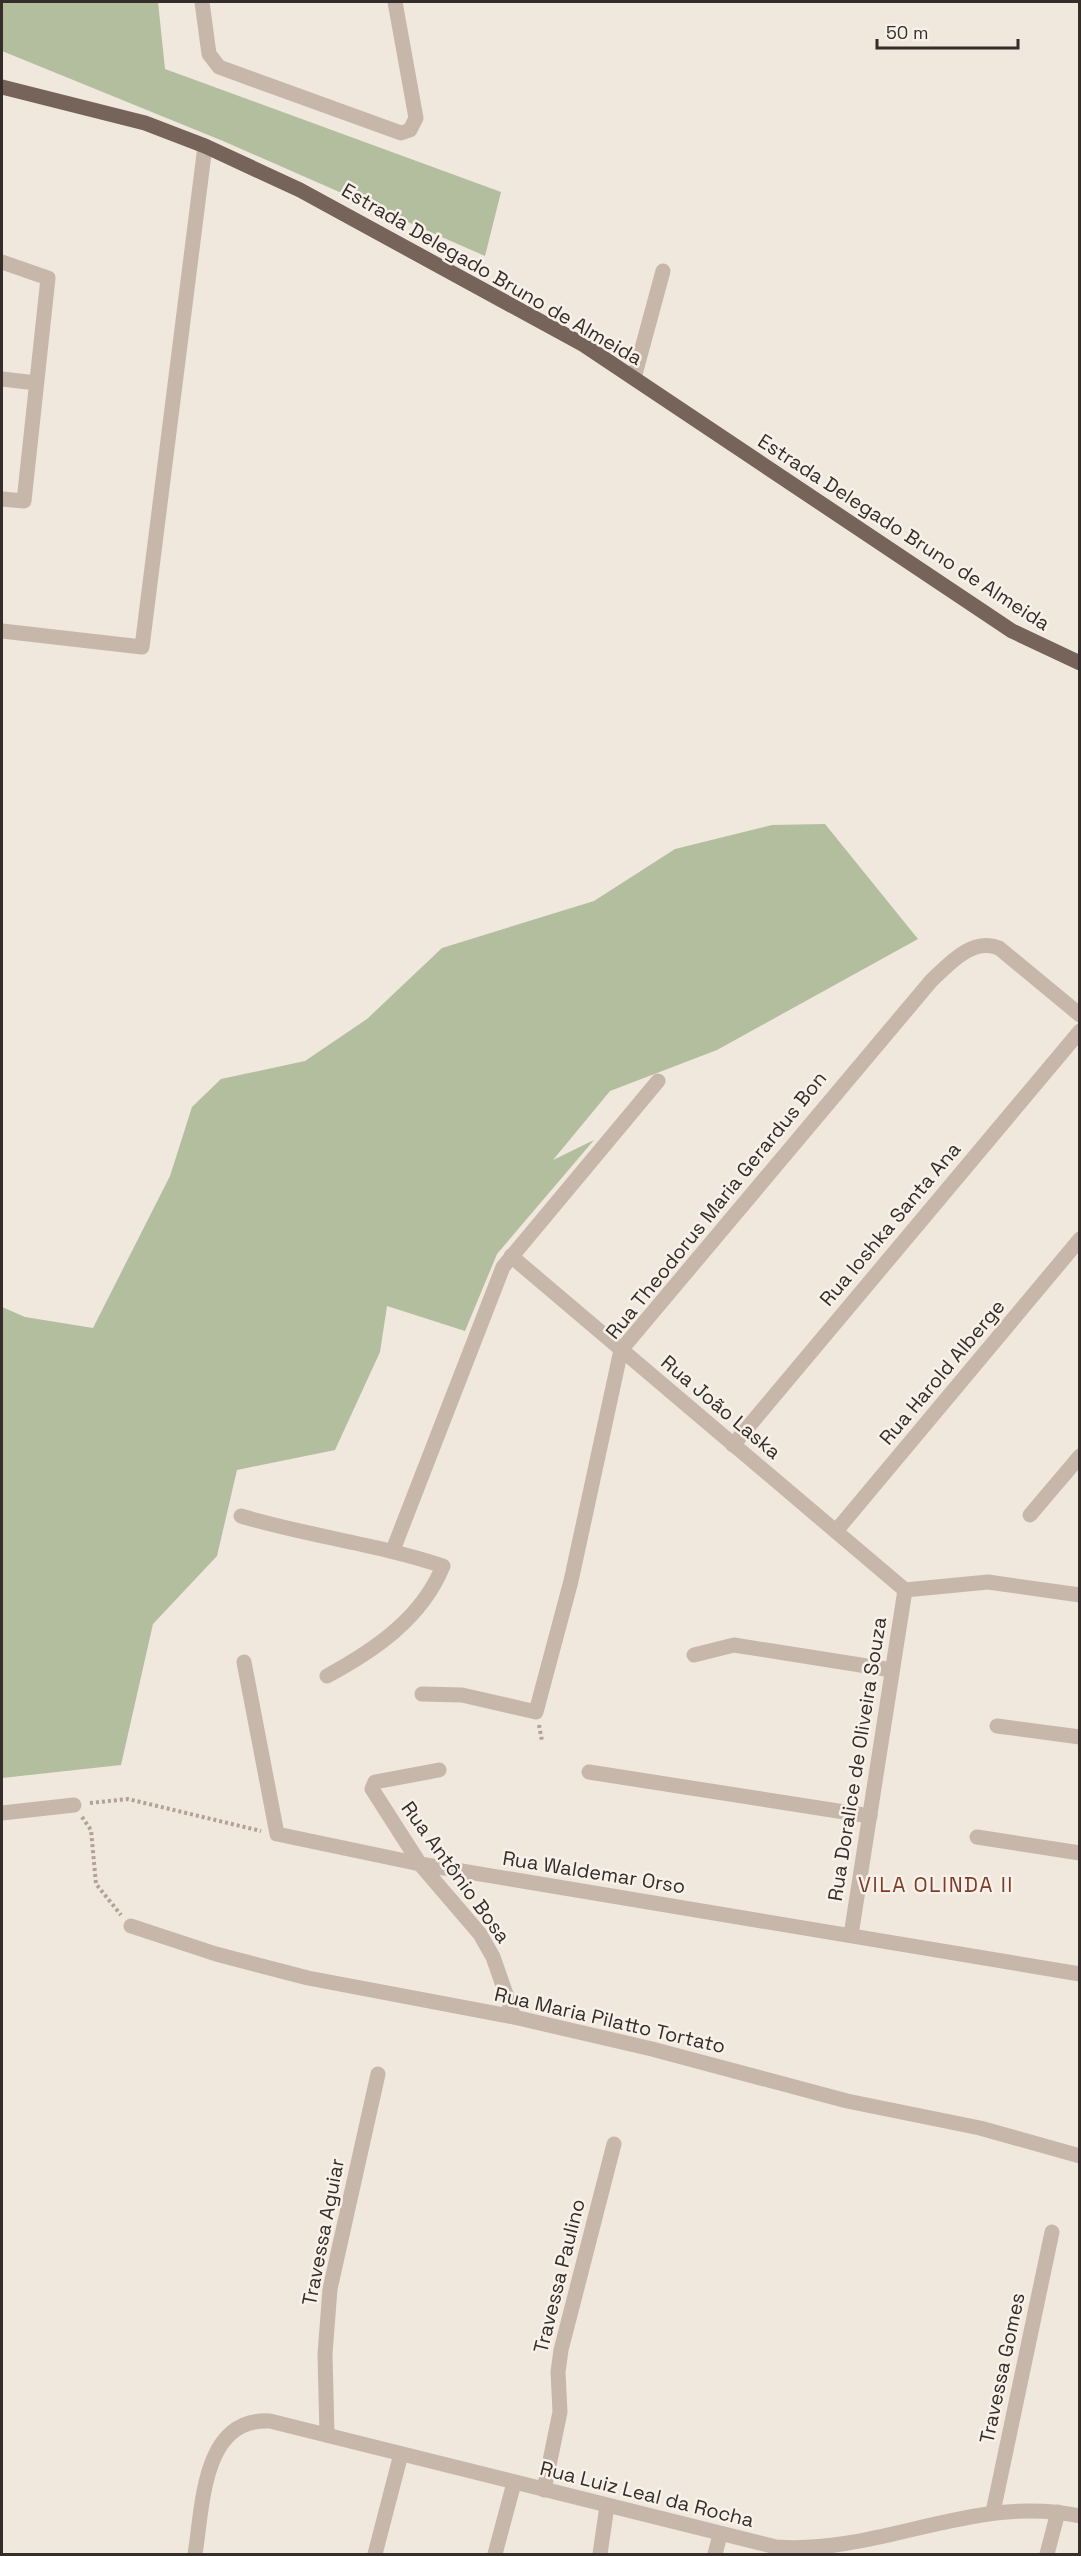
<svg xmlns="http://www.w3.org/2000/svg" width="1081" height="2556" font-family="'Space Grotesk',sans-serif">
<rect width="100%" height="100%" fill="#f0e7dd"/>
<g fill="#b3be9e">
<path d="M2,2H158L165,69L501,192L485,256L223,141L2,51Z"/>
<path d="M825,824L918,939L717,1050L610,1091L553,1160L594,1140L497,1254L465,1331L387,1306L380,1352L335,1450L237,1470L217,1556L153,1624L121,1765L2,1778V1307L25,1317L93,1328L170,1176L192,1107L221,1079L305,1061L367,1019L442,948L594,901L675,849L772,825Z"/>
</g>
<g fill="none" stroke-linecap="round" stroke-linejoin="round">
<g stroke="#b3a294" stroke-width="4" stroke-dasharray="3 3" stroke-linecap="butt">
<path d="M539,1725L542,1741"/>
<path d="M90,1803L128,1799L261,1831"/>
<path d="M82,1817L91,1830L96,1884L121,1915"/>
</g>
<g stroke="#c7b7aa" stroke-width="15">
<path d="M202,2L209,54L219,67L401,133L410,130L416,118L395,2"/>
<path d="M2,262L48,278L24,501L2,499"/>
<path d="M634,378L663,271"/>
<path d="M2,379L36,383"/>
<path d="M2,631L142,647L205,146"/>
<path d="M511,1256L905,1590"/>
<path d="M733,1445L1080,1031"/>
<path d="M1030,1515L1080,1456"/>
<path d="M241,1516C308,1536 377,1544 443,1566C422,1618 375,1650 327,1676"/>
<path d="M836,1531L1080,1239"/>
<path d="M393,1550L503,1267L658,1081"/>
<path d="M905,1590L988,1582L1080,1595"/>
<path d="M694,1655L734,1645L892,1670"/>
<path d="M244,1662L277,1834L420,1864L1080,1974"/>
<path d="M422,1694L462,1695L536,1712L571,1581L621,1350L931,981C949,964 972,937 999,948L1080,1015"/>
<path d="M997,1726L1080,1737"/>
<path d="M439,1770L375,1782L372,1789L420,1864L480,1934L493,1957L514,2017"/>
<path d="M589,1772L870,1816"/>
<path d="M2,1813L74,1805"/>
<path d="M977,1837L1080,1853"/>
<path d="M131,1926L216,1954L308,1978L514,2017L652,2049L847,2101L980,2128L1080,2156"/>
<path d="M851,1935L905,1590"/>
<path d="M327,2435L325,2354L330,2289L378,2074"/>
<path d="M544,2490L560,2412L558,2372L561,2350L614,2144"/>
<path d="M993,2512L1052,2232"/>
<path d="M195,2554C203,2506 202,2417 270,2421L776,2547C879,2555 976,2493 1080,2516"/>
<path d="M375,2554L401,2454"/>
<path d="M495,2554L514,2483"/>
<path d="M600,2554L607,2506"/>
<path d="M715,2554L720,2535"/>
<path d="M1047,2554L1058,2512"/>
</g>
<path stroke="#76645b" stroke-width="15" d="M2,87L145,123L205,146L300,190L584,345L1012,631L1080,663"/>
</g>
<g text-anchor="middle" stroke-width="5" stroke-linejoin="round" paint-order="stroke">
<g font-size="20" fill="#352d29" stroke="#f8f1e9">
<text transform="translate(492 274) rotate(30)" y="7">Estrada Delegado Bruno de Almeida</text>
<text transform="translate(904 532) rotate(33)" y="7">Estrada Delegado Bruno de Almeida</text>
<text transform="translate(716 1205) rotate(-51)" y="7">Rua Theodorus Maria Gerardus Bon</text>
<text transform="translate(890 1224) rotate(-50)" y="7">Rua Ioshka Santa Ana</text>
<text transform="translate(942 1372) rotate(-50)" y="7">Rua Harold Alberge</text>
<text transform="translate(721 1407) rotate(40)" y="7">Rua João Laska</text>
<text transform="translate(857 1759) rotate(-81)" y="7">Rua Doralice de Oliveira Souza</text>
<text transform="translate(456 1872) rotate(54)" y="7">Rua Antônio Bosa</text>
<text transform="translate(594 1872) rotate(9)" y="7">Rua Waldemar Orso</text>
<text transform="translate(610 2020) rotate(13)" y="7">Rua Maria Pilatto Tortato</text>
<text transform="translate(323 2232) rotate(-79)" y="7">Travessa Aguiar</text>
<text transform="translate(559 2276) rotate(-76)" y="7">Travessa Paulino</text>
<text transform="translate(1002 2368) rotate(-78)" y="7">Travessa Gomes</text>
<text transform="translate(647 2494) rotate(14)" y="7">Rua Luiz Leal da Rocha</text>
</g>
<g font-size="21" letter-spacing="1.5" fill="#7d3e29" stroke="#f8f1e9">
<text x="936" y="1892">VILA OLINDA II</text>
</g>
</g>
<rect width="1081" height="2556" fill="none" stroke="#352d29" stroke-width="6"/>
<path d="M877 39v9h141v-9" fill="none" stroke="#352d29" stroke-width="3"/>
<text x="886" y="39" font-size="18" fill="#352d29" stroke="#f8f1e9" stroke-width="4.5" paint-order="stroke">50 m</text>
</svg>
